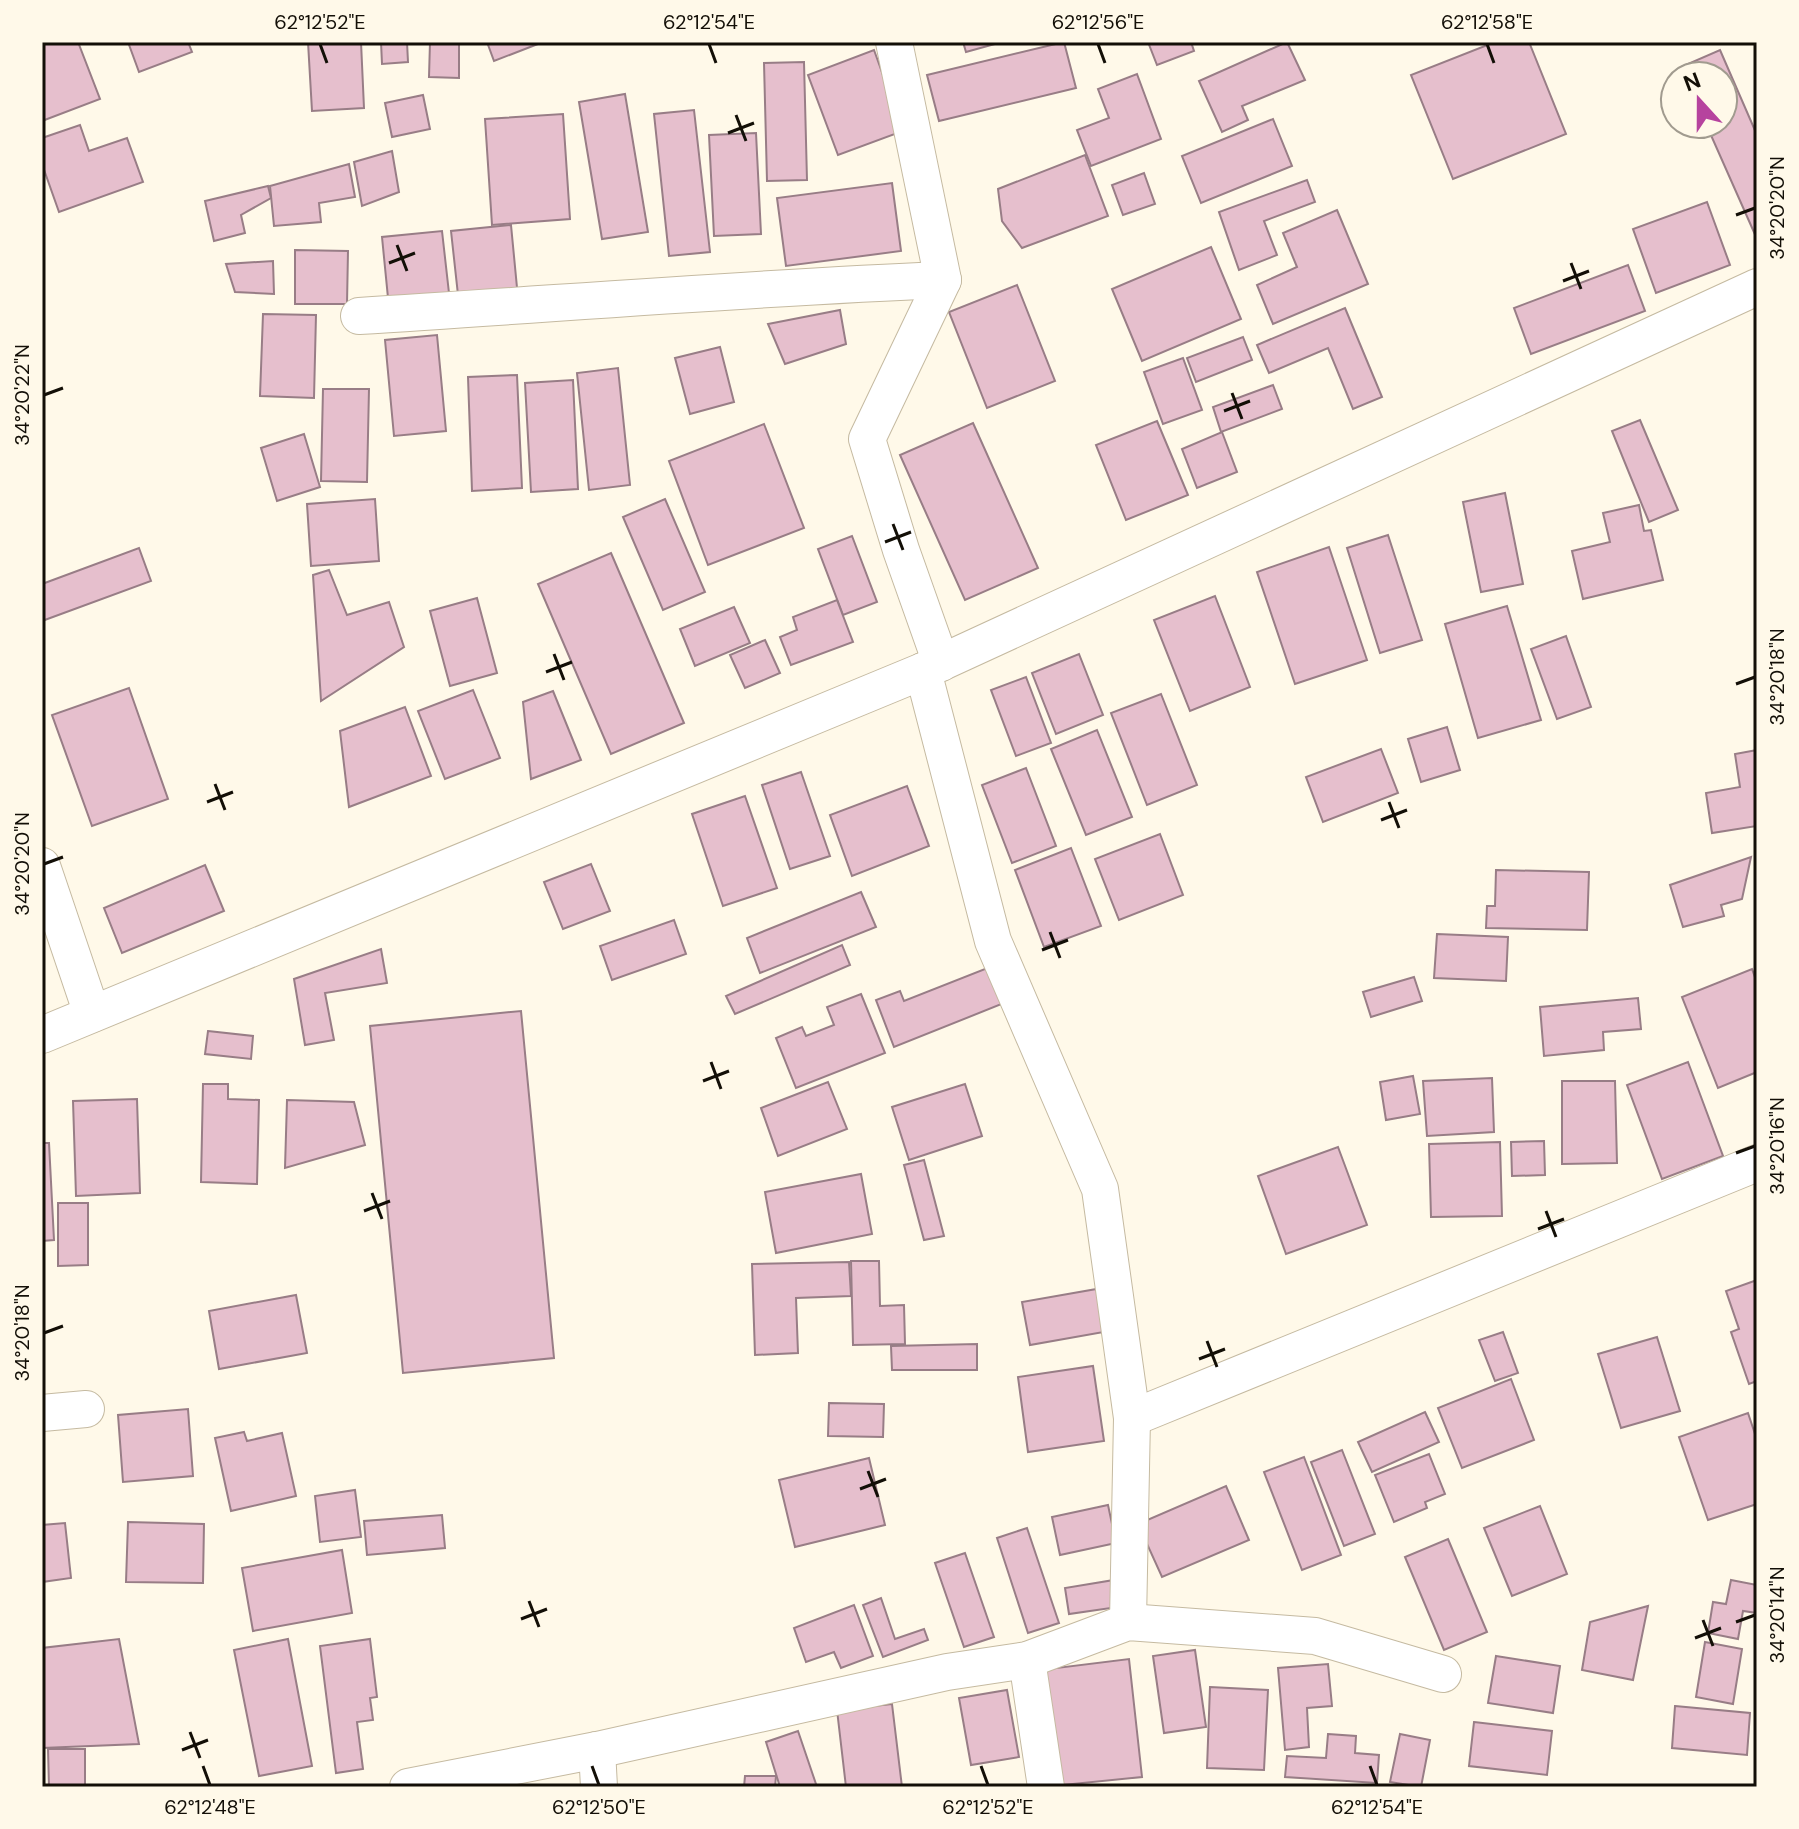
<svg xmlns="http://www.w3.org/2000/svg" width="1799" height="1829" font-family="'DM Sans',sans-serif">
<rect width="100%" height="100%" fill="#fff9e9"/>
<g fill="#e6bfcd" stroke="#987d86" stroke-width="2">
<path d="M42,42H78L100,99L42,121Z"/>
<path d="M128,42H188L192,52L139,72Z"/>
<path d="M308,42H361L364,108L312,111Z"/>
<path d="M381,42H407L408,62L382,64Z"/>
<path d="M430,42H459V78L429,77Z"/>
<path d="M487,42H543L494,61Z"/>
<path d="M963,42H1002L966,52Z"/>
<path d="M1064,42L1076,88L939,121L927,75Z"/>
<path d="M1148,42H1191L1194,51L1157,65Z"/>
<path d="M1287,42L1305,80L1242,106L1248,120L1222,132L1199,81Z"/>
<path d="M1495,42H1529L1566,134L1453,179L1411,75Z"/>
<path d="M874,50L903,131L838,155L808,75Z"/>
<path d="M1720,50L1757,135V239L1706,124H1723V76H1685L1681,67Z"/>
<path d="M804,62L807,180L767,181L764,63Z"/>
<path d="M1137,74L1161,139L1091,166L1077,130L1109,118L1098,89Z"/>
<path d="M625,94L648,232L602,239L579,102Z"/>
<path d="M423,95L430,129L392,137L385,103Z"/>
<path d="M694,110L710,252L669,256L654,114Z"/>
<path d="M563,114L570,219L492,225L485,119Z"/>
<path d="M1273,119L1292,166L1201,203L1182,156Z"/>
<path d="M80,125L89,151L127,138L143,182L59,212L42,164V138Z"/>
<path d="M756,133L761,234L714,236L709,135Z"/>
<path d="M392,151L399,192L362,206L354,162Z"/>
<path d="M1085,155L1108,216L1022,248L1002,221L998,189Z"/>
<path d="M349,164L355,197L319,203L321,222L274,226L270,186Z"/>
<path d="M1144,173L1155,204L1123,215L1112,185Z"/>
<path d="M1307,180L1315,202L1264,221L1277,255L1239,270L1219,212Z"/>
<path d="M892,183L901,251L786,266L777,198Z"/>
<path d="M268,186L271,198L241,215L245,233L214,241L205,201Z"/>
<path d="M1707,202L1730,265L1656,293L1633,229Z"/>
<path d="M1337,210L1368,284L1273,324L1257,285L1297,267L1283,233Z"/>
<path d="M511,225L518,298L459,304L451,231Z"/>
<path d="M442,231L450,302L389,308L382,237Z"/>
<path d="M1211,247L1241,319L1142,361L1112,289Z"/>
<path d="M295,250L348,251L347,304H295Z"/>
<path d="M273,261L274,294L235,292L226,264Z"/>
<path d="M1628,265L1645,311L1531,354L1514,308Z"/>
<path d="M1017,285L1055,381L987,408L949,312Z"/>
<path d="M1345,308L1382,397L1353,409L1328,348L1269,373L1257,345Z"/>
<path d="M840,310L846,344L785,364L768,324Z"/>
<path d="M263,314L316,315L314,398L260,396Z"/>
<path d="M437,335L446,431L394,436L385,340Z"/>
<path d="M1243,337L1252,360L1196,382L1187,358Z"/>
<path d="M720,347L734,402L690,414L675,358Z"/>
<path d="M1183,358L1202,410L1163,424L1144,372Z"/>
<path d="M618,368L630,485L589,490L577,373Z"/>
<path d="M517,375L522,488L472,491L468,377Z"/>
<path d="M573,380L578,489L531,492L525,383Z"/>
<path d="M1273,385L1282,409L1221,432L1213,407Z"/>
<path d="M323,389H369L367,482L321,481Z"/>
<path d="M1640,420L1678,510L1649,522L1612,431Z"/>
<path d="M1157,421L1188,495L1126,520L1096,445Z"/>
<path d="M973,423L1038,568L965,600L900,455Z"/>
<path d="M764,424L804,528L708,565L669,461Z"/>
<path d="M1222,432L1237,472L1197,488L1182,449Z"/>
<path d="M304,434L320,487L277,501L261,448Z"/>
<path d="M1505,493L1523,584L1481,592L1463,502Z"/>
<path d="M375,499L379,561L311,566L307,504Z"/>
<path d="M665,499L705,592L663,610L623,517Z"/>
<path d="M1639,505L1644,531L1651,530L1663,580L1583,599L1572,551L1610,542L1603,513Z"/>
<path d="M1388,535L1422,640L1380,653L1347,548Z"/>
<path d="M852,536L877,602L843,615L818,549Z"/>
<path d="M1329,547L1367,660L1295,684L1257,572Z"/>
<path d="M139,548L151,581L42,621V584Z"/>
<path d="M611,553L684,723L611,754L538,584Z"/>
<path d="M329,570L347,615L389,602L404,647L321,701L313,575Z"/>
<path d="M1215,596L1250,687L1190,711L1154,620Z"/>
<path d="M477,598L497,673L450,686L430,611Z"/>
<path d="M837,600L853,642L791,665L780,637L797,630L793,617Z"/>
<path d="M1507,606L1541,720L1478,738L1445,624Z"/>
<path d="M734,607L750,643L695,666L680,629Z"/>
<path d="M1566,636L1591,707L1557,719L1531,649Z"/>
<path d="M765,640L780,673L745,688L730,655Z"/>
<path d="M1079,654L1103,715L1056,734L1032,673Z"/>
<path d="M1026,677L1051,743L1016,756L991,690Z"/>
<path d="M129,688L168,799L92,826L52,715Z"/>
<path d="M473,690L500,758L445,779L418,711Z"/>
<path d="M553,691L581,760L531,779L523,702Z"/>
<path d="M1161,694L1197,785L1147,805L1111,713Z"/>
<path d="M405,707L431,776L349,807L340,731Z"/>
<path d="M1447,727L1460,770L1421,782L1408,739Z"/>
<path d="M1097,730L1132,817L1086,835L1051,749Z"/>
<path d="M1381,749L1398,793L1323,822L1306,777Z"/>
<path d="M1757,750V826L1712,833L1706,793L1740,787L1735,754Z"/>
<path d="M1026,768L1056,846L1012,863L982,785Z"/>
<path d="M801,772L830,856L790,869L762,785Z"/>
<path d="M907,786L929,846L852,876L830,815Z"/>
<path d="M745,796L777,888L723,906L692,814Z"/>
<path d="M1160,834L1183,895L1119,920L1095,859Z"/>
<path d="M1071,848L1101,926L1044,947L1015,870Z"/>
<path d="M1751,857L1742,899L1721,905L1724,916L1683,927L1670,885Z"/>
<path d="M591,864L610,911L563,929L544,882Z"/>
<path d="M205,865L224,911L122,953L104,908Z"/>
<path d="M1496,870L1589,872L1587,930L1486,928L1487,906H1495Z"/>
<path d="M861,892L876,927L760,973L747,938Z"/>
<path d="M674,920L686,954L612,980L600,946Z"/>
<path d="M1437,934L1508,937L1506,981L1434,978Z"/>
<path d="M842,945L850,965L735,1014L726,996Z"/>
<path d="M381,949L387,983L325,993L334,1040L305,1045L294,979Z"/>
<path d="M990,967L1004,1003L894,1047L876,1000L900,991L904,1001Z"/>
<path d="M1752,969L1757,983V1072L1718,1088L1682,997Z"/>
<path d="M1414,977L1422,1001L1371,1017L1363,992Z"/>
<path d="M861,994L885,1053L796,1088L776,1038L802,1027L806,1036L834,1025L827,1007Z"/>
<path d="M1638,998L1641,1029L1603,1032L1604,1050L1544,1056L1540,1007Z"/>
<path d="M521,1011L554,1358L403,1373L370,1026Z"/>
<path d="M208,1031L253,1036L251,1059L205,1054Z"/>
<path d="M1688,1062L1723,1156L1662,1179L1627,1085Z"/>
<path d="M1413,1076L1420,1114L1386,1120L1380,1082Z"/>
<path d="M1492,1078L1494,1132L1427,1136L1423,1081Z"/>
<path d="M1562,1081H1615L1617,1163L1562,1164Z"/>
<path d="M828,1082L847,1129L778,1156L761,1108Z"/>
<path d="M203,1084H228V1099L259,1100L257,1184L201,1182Z"/>
<path d="M965,1084L982,1136L909,1160L892,1107Z"/>
<path d="M137,1099L140,1193L76,1196L73,1101Z"/>
<path d="M287,1100L354,1102L365,1145L285,1168Z"/>
<path d="M1544,1141L1545,1175L1512,1176L1511,1142Z"/>
<path d="M1500,1142L1502,1216L1431,1217L1429,1144Z"/>
<path d="M42,1143H49L54,1240L42,1241Z"/>
<path d="M1338,1147L1367,1225L1286,1254L1258,1176Z"/>
<path d="M924,1160L944,1236L924,1240L904,1165Z"/>
<path d="M861,1174L872,1234L776,1253L765,1192Z"/>
<path d="M58,1203H88V1265L58,1266Z"/>
<path d="M851,1261H879L880,1306L904,1305L905,1344L853,1345Z"/>
<path d="M849,1262L851,1296L796,1298L798,1353L755,1355L752,1264Z"/>
<path d="M1757,1280V1381L1749,1384L1731,1332L1739,1329L1726,1291Z"/>
<path d="M1108,1287L1115,1330L1030,1345L1022,1302Z"/>
<path d="M296,1295L307,1353L219,1369L209,1311Z"/>
<path d="M1503,1332L1518,1373L1495,1381L1479,1340Z"/>
<path d="M1657,1337L1680,1411L1621,1428L1598,1354Z"/>
<path d="M977,1344V1370H892L891,1346Z"/>
<path d="M1093,1366L1104,1441L1028,1452L1018,1377Z"/>
<path d="M1511,1379L1534,1440L1462,1468L1438,1408Z"/>
<path d="M829,1403L884,1404L883,1437L828,1436Z"/>
<path d="M188,1409L193,1476L123,1482L118,1415Z"/>
<path d="M1425,1412L1439,1442L1372,1472L1358,1442Z"/>
<path d="M1748,1413L1757,1440V1504L1708,1520L1679,1437Z"/>
<path d="M244,1432L247,1441L282,1433L296,1496L231,1511L215,1438Z"/>
<path d="M1342,1450L1375,1534L1344,1546L1311,1462Z"/>
<path d="M1429,1454L1445,1494L1425,1502L1427,1508L1394,1522L1375,1475Z"/>
<path d="M1304,1457L1341,1555L1302,1570L1264,1472Z"/>
<path d="M869,1458L885,1525L795,1547L779,1480Z"/>
<path d="M1226,1486L1249,1540L1162,1577L1138,1524Z"/>
<path d="M355,1490L361,1537L320,1542L315,1496Z"/>
<path d="M1108,1505L1116,1543L1060,1555L1052,1517Z"/>
<path d="M1540,1506L1567,1574L1512,1596L1484,1528Z"/>
<path d="M442,1515L445,1548L367,1555L364,1521Z"/>
<path d="M128,1522L204,1524L203,1583L126,1582Z"/>
<path d="M65,1523L71,1578L42,1582V1525Z"/>
<path d="M1027,1528L1059,1623L1028,1633L997,1538Z"/>
<path d="M1448,1539L1487,1632L1444,1650L1405,1557Z"/>
<path d="M342,1550L352,1613L253,1631L242,1568Z"/>
<path d="M965,1553L994,1637L964,1647L935,1563Z"/>
<path d="M1114,1580L1118,1607L1069,1614L1065,1588Z"/>
<path d="M1731,1580L1757,1585V1613L1743,1611L1738,1639L1708,1633L1713,1602L1726,1604Z"/>
<path d="M881,1598L895,1639L924,1629L928,1640L883,1657L863,1605Z"/>
<path d="M854,1605L873,1656L841,1668L834,1652L806,1662L794,1628Z"/>
<path d="M1648,1606L1633,1680L1582,1670L1590,1622Z"/>
<path d="M119,1639L139,1744L42,1748V1648Z"/>
<path d="M288,1639L312,1766L259,1776L234,1650Z"/>
<path d="M370,1639L377,1697L370,1698L373,1720L357,1722L363,1769L336,1773L320,1646Z"/>
<path d="M1705,1642L1742,1649L1733,1704L1696,1697Z"/>
<path d="M1195,1650L1206,1727L1164,1733L1153,1656Z"/>
<path d="M1496,1656L1560,1666L1553,1713L1488,1703Z"/>
<path d="M1129,1659L1142,1777L1053,1786L1040,1670Z"/>
<path d="M1328,1664L1332,1706L1307,1708L1309,1747L1285,1750L1278,1668Z"/>
<path d="M1210,1687L1268,1690L1264,1770L1207,1768Z"/>
<path d="M1007,1690L1019,1757L971,1765L959,1698Z"/>
<path d="M892,1704L902,1787H846L837,1710Z"/>
<path d="M1675,1706L1750,1713L1747,1755L1672,1748Z"/>
<path d="M1474,1722L1552,1731L1547,1775L1469,1766Z"/>
<path d="M798,1731L817,1787H780L766,1742Z"/>
<path d="M1328,1734L1356,1736L1355,1753L1379,1755L1377,1783L1285,1777L1287,1756L1326,1758Z"/>
<path d="M1400,1734L1430,1740L1421,1787L1390,1782Z"/>
<path d="M48,1749H85V1787H49Z"/>
<path d="M745,1776H776L775,1787H744Z"/>
</g>
<g fill="none" stroke-linecap="round" stroke-linejoin="round">
<g stroke="#c5baa1" stroke-width="38">
<g id="minor">
<path d="M894,42L943,280L867,439L901,550L941,663"/>
<path d="M359,316C554,304 748,288 943,280"/>
<path d="M923,671L993,941L1100,1189L1132,1418L1128,1622"/>
<path d="M42,866L92,1014"/>
<path d="M42,1035L923,671L1757,287"/>
<path d="M42,1413L86,1409"/>
<path d="M1132,1418L1757,1163"/>
<path d="M1027,1660L1046,1787"/>
<path d="M597,1750L599,1787"/>
<path d="M408,1787L597,1750L947,1672L1027,1660L1128,1622L1315,1636L1443,1674"/>
</g>
</g>
<use href="#minor" stroke="#fff" stroke-width="36"/>
</g>
<path fill="none" stroke="#130f07" stroke-width="3" d="M320,44L327,63M709,44L716,63M1098,44L1105,63M1487,44L1494,63M736,115L746,141M728,133L754,123M1736,215L1755,208M397,245L407,271M389,263L415,253M1571,263L1581,289M1563,281L1589,271M1232,393L1242,419M44,395L63,388M1224,411L1250,401M893,524L903,550M885,542L911,532M554,654L564,680M546,672L572,662M1736,684L1755,677M215,784L225,810M207,802L233,792M1389,802L1399,828M1381,820L1407,810M44,864L63,857M1050,932L1060,958M1042,950L1068,940M711,1062L721,1089M703,1081L729,1071M1736,1153L1755,1146M372,1193L382,1219M364,1211L390,1201M1546,1211L1556,1237M1538,1229L1564,1219M44,1333L63,1326M1207,1341L1217,1367M1199,1359L1225,1349M868,1471L878,1497M860,1489L886,1479M529,1601L539,1627M521,1619L547,1609M1703,1620L1713,1646M1736,1622L1755,1615M1695,1638L1721,1628M190,1732L200,1758M182,1750L208,1740M203,1766L210,1785M592,1766L599,1785M981,1766L988,1785M1370,1766L1377,1785"/>
<rect width="1799" height="1829" fill="none" stroke="#fff9e9" stroke-width="88"/>
<g transform="translate(1699 100) rotate(339)"><circle r="38" fill="#fff9e9" stroke="#a19b8f" stroke-width="2"/>
<path d="M0-6L14 30L0 20L-14 30Z" fill="#b6439e"/>
<text y="-12" font-size="22" font-weight="bold" text-anchor="middle" fill="#130f07">N</text>
</g>
<rect x="44" y="44" width="1711" height="1741" fill="none" stroke="#130f07" stroke-width="3"/>
<g font-size="20" text-anchor="middle" fill="#130f07">
<text x="320" y="29">62°12'52"E</text>
<text x="709" y="29">62°12'54"E</text>
<text x="1098" y="29">62°12'56"E</text>
<text x="1487" y="29">62°12'58"E</text>
<text transform="translate(1777 208) rotate(-90)" y="7">34°20'20"N</text>
<text transform="translate(22 395) rotate(-90)" y="7">34°20'22"N</text>
<text transform="translate(1777 677) rotate(-90)" y="7">34°20'18"N</text>
<text transform="translate(22 864) rotate(-90)" y="7">34°20'20"N</text>
<text transform="translate(1777 1146) rotate(-90)" y="7">34°20'16"N</text>
<text transform="translate(22 1333) rotate(-90)" y="7">34°20'18"N</text>
<text transform="translate(1777 1615) rotate(-90)" y="7">34°20'14"N</text>
<text x="210" y="1814">62°12'48"E</text>
<text x="599" y="1814">62°12'50"E</text>
<text x="988" y="1814">62°12'52"E</text>
<text x="1377" y="1814">62°12'54"E</text>
</g>
</svg>
